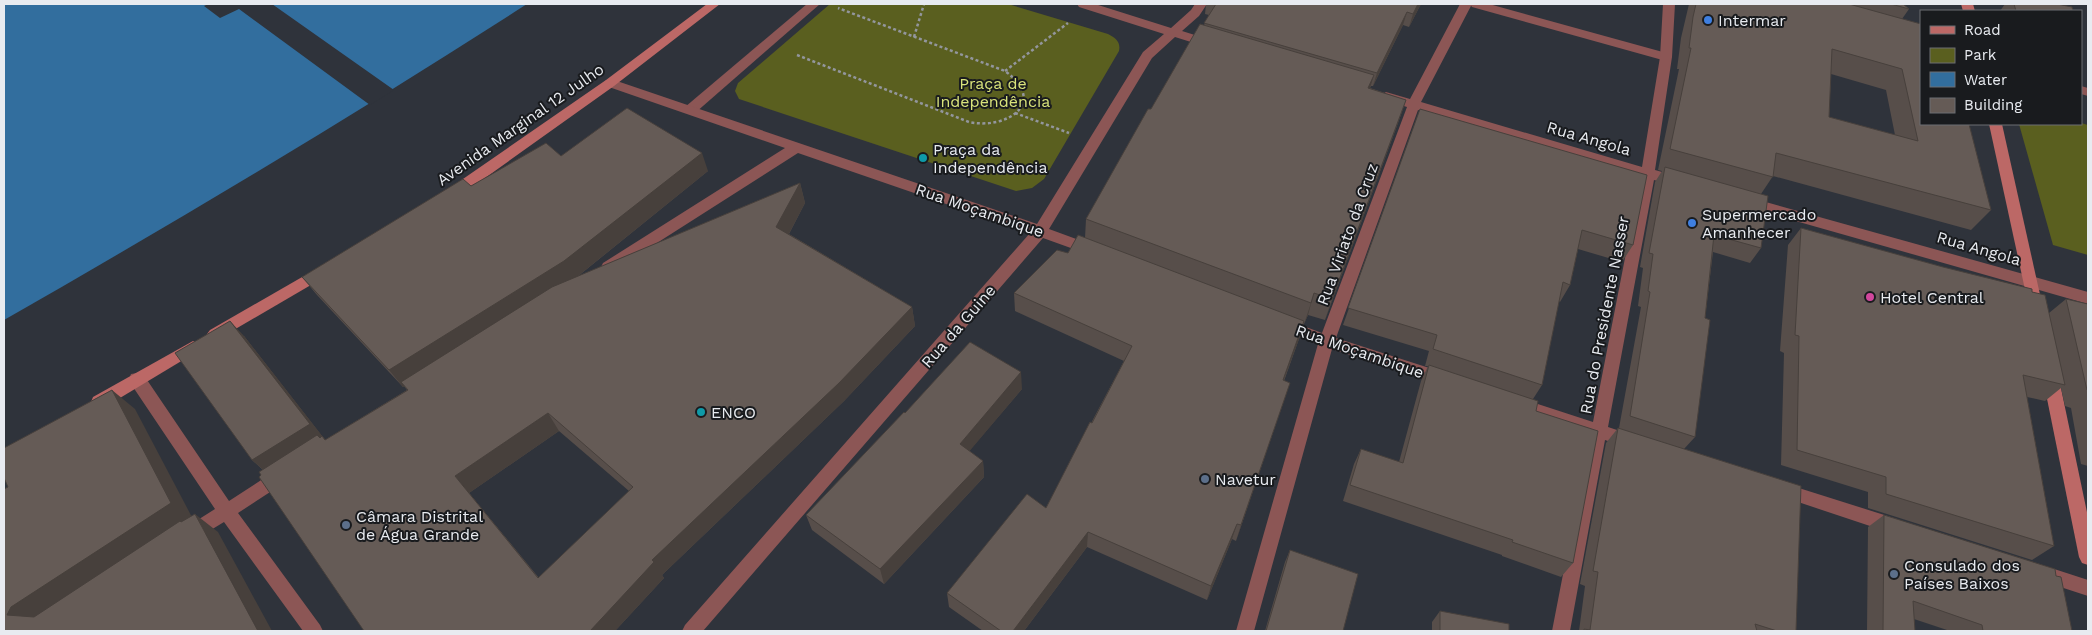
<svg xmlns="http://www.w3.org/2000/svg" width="2092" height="635" font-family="'Work Sans',sans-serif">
<rect width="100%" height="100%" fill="#2f333b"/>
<g fill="#5a5f1f">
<path d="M830,4H1008L1108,34C1115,38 1121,41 1119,51L1044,179L1032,188L1016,191L739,99L735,91L738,83Z"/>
<path d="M2081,123L2088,125V255L2053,245L2019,124Z"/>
</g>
<path fill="#326e9e" d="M4,4H527C356,114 181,219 4,320Z"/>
<path fill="#2f333b" d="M208,4H272L394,90L370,105L239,9L220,18L204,6Z"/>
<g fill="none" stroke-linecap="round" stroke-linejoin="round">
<g stroke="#93969d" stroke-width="2.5" stroke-dasharray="3 2.5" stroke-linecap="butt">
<path d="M914,37L924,4"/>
<path d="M797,55L969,122C1006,130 1049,103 1005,71L838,8"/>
<path d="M1005,71L1068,23"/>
<path d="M1015,113L1069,133"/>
</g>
<g fill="#8c5655" fill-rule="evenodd">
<path d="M807,4H820L695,113H685L684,110L685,107Z"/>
<path d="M1470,4H1489L1670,54L1672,57L1666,61L1472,7Z"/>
</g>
<g fill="#8c5655" fill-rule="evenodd">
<path d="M1077,4H1095L1171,28L1191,10L1195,4H1207L1199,16L1182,31L1214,41L1216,44L1210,48L1175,37L1152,58L1049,229L1098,247L1100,251L1098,255L1093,256L1043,238L703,631H682L685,625L1030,233L798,153L613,271L608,273L603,271L601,267L603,263L785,148L606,86L604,83L606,80H614L1037,224L1143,52L1164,34L1079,7Z"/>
<path d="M1460,4H1472L1421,102L1642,167L1660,57L1663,4H1675L1672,57L1655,170L1683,178L1685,182L1683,186L1678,187L1654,180L1608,427L1638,437L1640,442L1638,447L1632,449L1605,440L1570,631H1552L1590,435L1513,410L1511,405L1513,400L1519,398L1593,422L1641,176L1418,110L1336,338L1448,374L1450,379L1448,384L1442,385L1332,349L1254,631H1236L1318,344L1277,328L1274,324L1277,320L1282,318L1322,333L1407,107L1381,99L1380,96L1386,92L1410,99Z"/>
<path d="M2081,86L2088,88V96L2081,94Z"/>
<path d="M1748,197L2088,292V304L1743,206L1741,202L1743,198Z"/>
<path d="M137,373L143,374L229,501L275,471L281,469L287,471L289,476L287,481L238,513L320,625L323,631H303L224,522L191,542L185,540L182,534L185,528L215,509L131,384L129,379L131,374Z"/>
<path d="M1783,483L1897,519L1903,522L1906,527L1903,532L1897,535L1777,495L1775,490L1777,485Z"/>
<path d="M2042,565L2088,580V596L2036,579L2033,573L2036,567Z"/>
</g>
<g fill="#bc6866" fill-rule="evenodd">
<path d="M707,4H720L614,86L457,198H447L445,194L447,190L606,80Z"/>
<path d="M1961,4H1973L1975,11H1963Z"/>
<path d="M1989,124H2002L2043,308L2041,312L2036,314L2031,312L2029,308Z"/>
<path d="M323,265L328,267L330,271L328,275L220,338L215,340L210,338L207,334L210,330Z"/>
<path d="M193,341L198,343L201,347L198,351L105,407L99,409L93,407L91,402L93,397Z"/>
<path d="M2050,368L2056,369L2058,374L2088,517V565L2082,563L2079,557L2042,374L2044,369Z"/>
</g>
</g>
<g fill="#574e4a" fill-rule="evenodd">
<path d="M1206,4H1421L1409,27L1403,25L1373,86H1371L1370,88L1406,100L1398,123L1325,320L1308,315L1304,324L1299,339L1284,381V400L1236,541L1232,539L1207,600L1087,547L1024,631H983L949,607L947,593L1046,508L1124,361L1015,311L1014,293L1068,253L1085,238L1086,219L1151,109L1204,25L1209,15L1205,14Z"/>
<path d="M1689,4H1903L1909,9L1902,19L1991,210L1971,230L1773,176L1761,194V248L1750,263L1713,252L1705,318L1695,437L1684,449L1796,631H1579L1585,586L1580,584L1606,443L1618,428H1619L1641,307L1638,306L1643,268L1640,267L1655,182L1662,171L1658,170L1679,69H1677L1681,38ZM1831,74L1886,90L1895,135L1829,117Z"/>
<path d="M2005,4H2057L2073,11H2000Z"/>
<path d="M1420,109L1633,245L1622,262L1578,249L1570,285L1560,302L1559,301L1542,385L1533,399L1536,411L1573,563L1561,577L1502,556V555L1343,501L1354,464L1361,449L1399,462L1421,381L1428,366H1425L1429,351L1343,325Z"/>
<path d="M561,156L708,171L577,277L800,183L805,203L789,234L912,307L915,326L844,401L662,575L664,578L615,631L261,475L263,470L252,460L244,336L325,440L407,390L404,386L403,387L317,295L302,277L471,186ZM559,431L629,491L539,578L469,493Z"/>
<path d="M1801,228L2032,292L2049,313L2066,299L2088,304V466L2081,464L2071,408L2065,406L2061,388L2045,401L2027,397L2054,546L2032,560L1868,508V492L1781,465L1784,353L1780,351L1788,245Z"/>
<path d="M1022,389L969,451L983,461L984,477L884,584L812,530L806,515L905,413Z"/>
<path d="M1884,515L2056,576L2072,631H1950L1914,619L1915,631H1867L1868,527Z"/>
<path d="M1290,550L1343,631H1265L1285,562Z"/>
<path d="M1440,611L1509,631H1432V622Z"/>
</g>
<g fill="#47403c">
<path d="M1418,4H1421L1409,27L1413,14Z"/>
<path d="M1407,12L1403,25L1373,86L1377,73Z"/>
<path d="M1374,75L1367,98L1368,88Z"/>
<path d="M1406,100L1398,123L1325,320L1332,299Z"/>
<path d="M702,153L708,171L573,280L403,387L389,370Z"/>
<path d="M800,183L805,203L782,247L776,227Z"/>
<path d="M1314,293L1308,315L1304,324L1311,303Z"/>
<path d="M912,307L915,326L844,401L662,575L664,578L615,631H590L652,560Z"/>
<path d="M230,321L244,336L323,437L322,436L339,454L267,473L252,460Z"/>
<path d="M1304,321L1299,339L1277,398L1283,380Z"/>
<path d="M1021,372L1022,389L962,460L960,444Z"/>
<path d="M1290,383L1284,400L1236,541L1241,525Z"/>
<path d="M112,390L135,409L194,521L40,623L7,615Z"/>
<path d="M548,413L559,431L469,493L551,594L455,476Z"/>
<path d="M983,461L984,477L884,584L880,569Z"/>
<path d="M195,514L218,532L272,631H258Z"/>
<path d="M1237,524L1232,539L1207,600L1211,586Z"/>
<path d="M1088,532L1087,547L1024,631H1013Z"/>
</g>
<g fill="#655b56" stroke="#47403c" fill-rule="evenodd">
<path d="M1216,4H1418L1413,14L1407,12L1377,73L1204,23Z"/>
<path d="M1696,4H1849L1921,24V124H1969L1991,210L1776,153L1773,177L1670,149L1691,48H1689L1693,17ZM1832,49L1902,69L1918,141L1829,117Z"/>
<path d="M1891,4H1903L1909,9Z"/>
<path d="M2014,4H2057L2072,7L2073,11H2016Z"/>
<path d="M1200,24L1374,75L1368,88L1406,100L1332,299L1314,293L1311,303L1086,219L1148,109H1151Z"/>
<path d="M627,108L702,153L564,261L389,370L302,277L463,179L471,186L546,143L561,156Z"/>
<path d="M1420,109L1647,175L1633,245L1582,230L1570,285L1563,282L1542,385L1433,349L1437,335L1348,308Z"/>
<path d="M1665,167L1768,196L1761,248L1714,235L1705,318L1710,320L1695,437L1630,416L1650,292L1648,291L1653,254L1649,253Z"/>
<path d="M800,183L776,227L912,307L839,383L652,560L654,562L590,631H364L259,477L261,475L259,472L317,435L320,438L322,436L325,440L408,390L401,382L552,287ZM548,413L633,487L538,578L455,476Z"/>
<path d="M1801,228L1943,267L2032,289V292L2045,295L2065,385L2023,375L2054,546L1886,494V477L1797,450L1799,336L1795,335Z"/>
<path d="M1078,235L1304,321L1283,380L1290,383L1241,525L1237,524L1211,586L1088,532L1013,631H1001L947,593L1027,494L1046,508L1090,422L1092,423L1132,346L1014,293L1057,250L1068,253Z"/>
<path d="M2066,299L2088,304V390H2087Z"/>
<path d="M230,321L310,424L252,460L175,353Z"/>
<path d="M970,342L1021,372L960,444L983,461L880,569L806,515L904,412L905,413Z"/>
<path d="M1429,365L1538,401L1536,411L1598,431L1573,563L1512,542L1513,540L1350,485L1361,449L1403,463Z"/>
<path d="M112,390L171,503L11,607L7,615L34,617L180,521L181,522L195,514L258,631H4V489L8,487L4,478V448Z"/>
<path d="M1618,428L1801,486L1796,631H1777L1755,624L1757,631H1584V629L1590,630L1598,572L1593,571Z"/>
<path d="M1884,515L2055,569L2056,576L2061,577L2072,631H1983L1982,625L1913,601L1915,631H1883Z"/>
<path d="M1290,550L1358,574L1343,631H1266Z"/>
<path d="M1440,611L1509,624V631H1440Z"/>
</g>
<g fill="#3f7fe0" stroke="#191b1e" stroke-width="2">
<circle cx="1708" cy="20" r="5"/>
<circle cx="1692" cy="223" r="5"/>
</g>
<g fill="#0f9aa8" stroke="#191b1e" stroke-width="2">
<circle cx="923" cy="158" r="5"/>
<circle cx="701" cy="412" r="5"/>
</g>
<circle fill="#d1479c" stroke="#191b1e" stroke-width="2" cx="1870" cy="297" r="5"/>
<g fill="#5c6f8a" stroke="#191b1e" stroke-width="2">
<circle cx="1205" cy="479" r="5"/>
<circle cx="346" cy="525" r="5"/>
<circle cx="1894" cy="574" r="5"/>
</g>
<g text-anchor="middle" stroke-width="4" stroke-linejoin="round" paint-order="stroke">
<g font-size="16" fill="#e8ebf0" stroke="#191b1e" text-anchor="start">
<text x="1718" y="26">Intermar</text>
<text x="933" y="155">Praça da<tspan x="933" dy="18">Independência</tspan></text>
<text x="1702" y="220">Supermercado<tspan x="1702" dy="18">Amanhecer</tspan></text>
<text x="1880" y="303">Hotel Central</text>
<text x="711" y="418">ENCO</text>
<text x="1215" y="485">Navetur</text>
<text x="356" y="522">Câmara Distrital<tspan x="356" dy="18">de Água Grande</tspan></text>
<text x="1904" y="571">Consulado dos<tspan x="1904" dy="18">Países Baixos</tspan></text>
</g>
<g font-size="16" fill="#d9e37b" stroke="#191b1e">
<text x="993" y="89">Praça de<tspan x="993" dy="18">Independência</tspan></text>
</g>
<g font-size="16" fill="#e8ebf0" stroke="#191b1e">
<text transform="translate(520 124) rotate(-35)" y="6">Avenida Marginal 12 Julho</text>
<text transform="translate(1589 138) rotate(16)" y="6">Rua Angola</text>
<text transform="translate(980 210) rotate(19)" y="6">Rua Moçambique</text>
<text transform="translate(1347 234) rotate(-70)" y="6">Rua Viriato da Cruz</text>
<text transform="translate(1979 248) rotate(16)" y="6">Rua Angola</text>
<text transform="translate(1604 315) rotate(-79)" y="6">Rua do Presidente Nasser</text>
<text transform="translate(958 326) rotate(-49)" y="6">Rua da Guine</text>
<text transform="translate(1360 351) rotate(19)" y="6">Rua Moçambique</text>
</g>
</g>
<rect width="2092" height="635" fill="none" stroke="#e8ebf0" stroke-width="10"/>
<rect x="1920" y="10" width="162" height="115" fill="#191b1e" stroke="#6c6e72"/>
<rect x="1930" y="26" width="25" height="8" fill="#bc6866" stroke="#6c6e72"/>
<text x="1964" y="35" font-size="15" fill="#e8ebf0">Road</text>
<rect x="1930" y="48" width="25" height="15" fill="#5a5f1f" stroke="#6c6e72"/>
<text x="1964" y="60" font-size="15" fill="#e8ebf0">Park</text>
<rect x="1930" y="72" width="25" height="15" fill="#326e9e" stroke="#6c6e72"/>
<text x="1964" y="85" font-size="15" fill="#e8ebf0">Water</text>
<rect x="1930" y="98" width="25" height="15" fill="#655b56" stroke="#6c6e72"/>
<text x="1964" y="110" font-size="15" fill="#e8ebf0">Building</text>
</svg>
